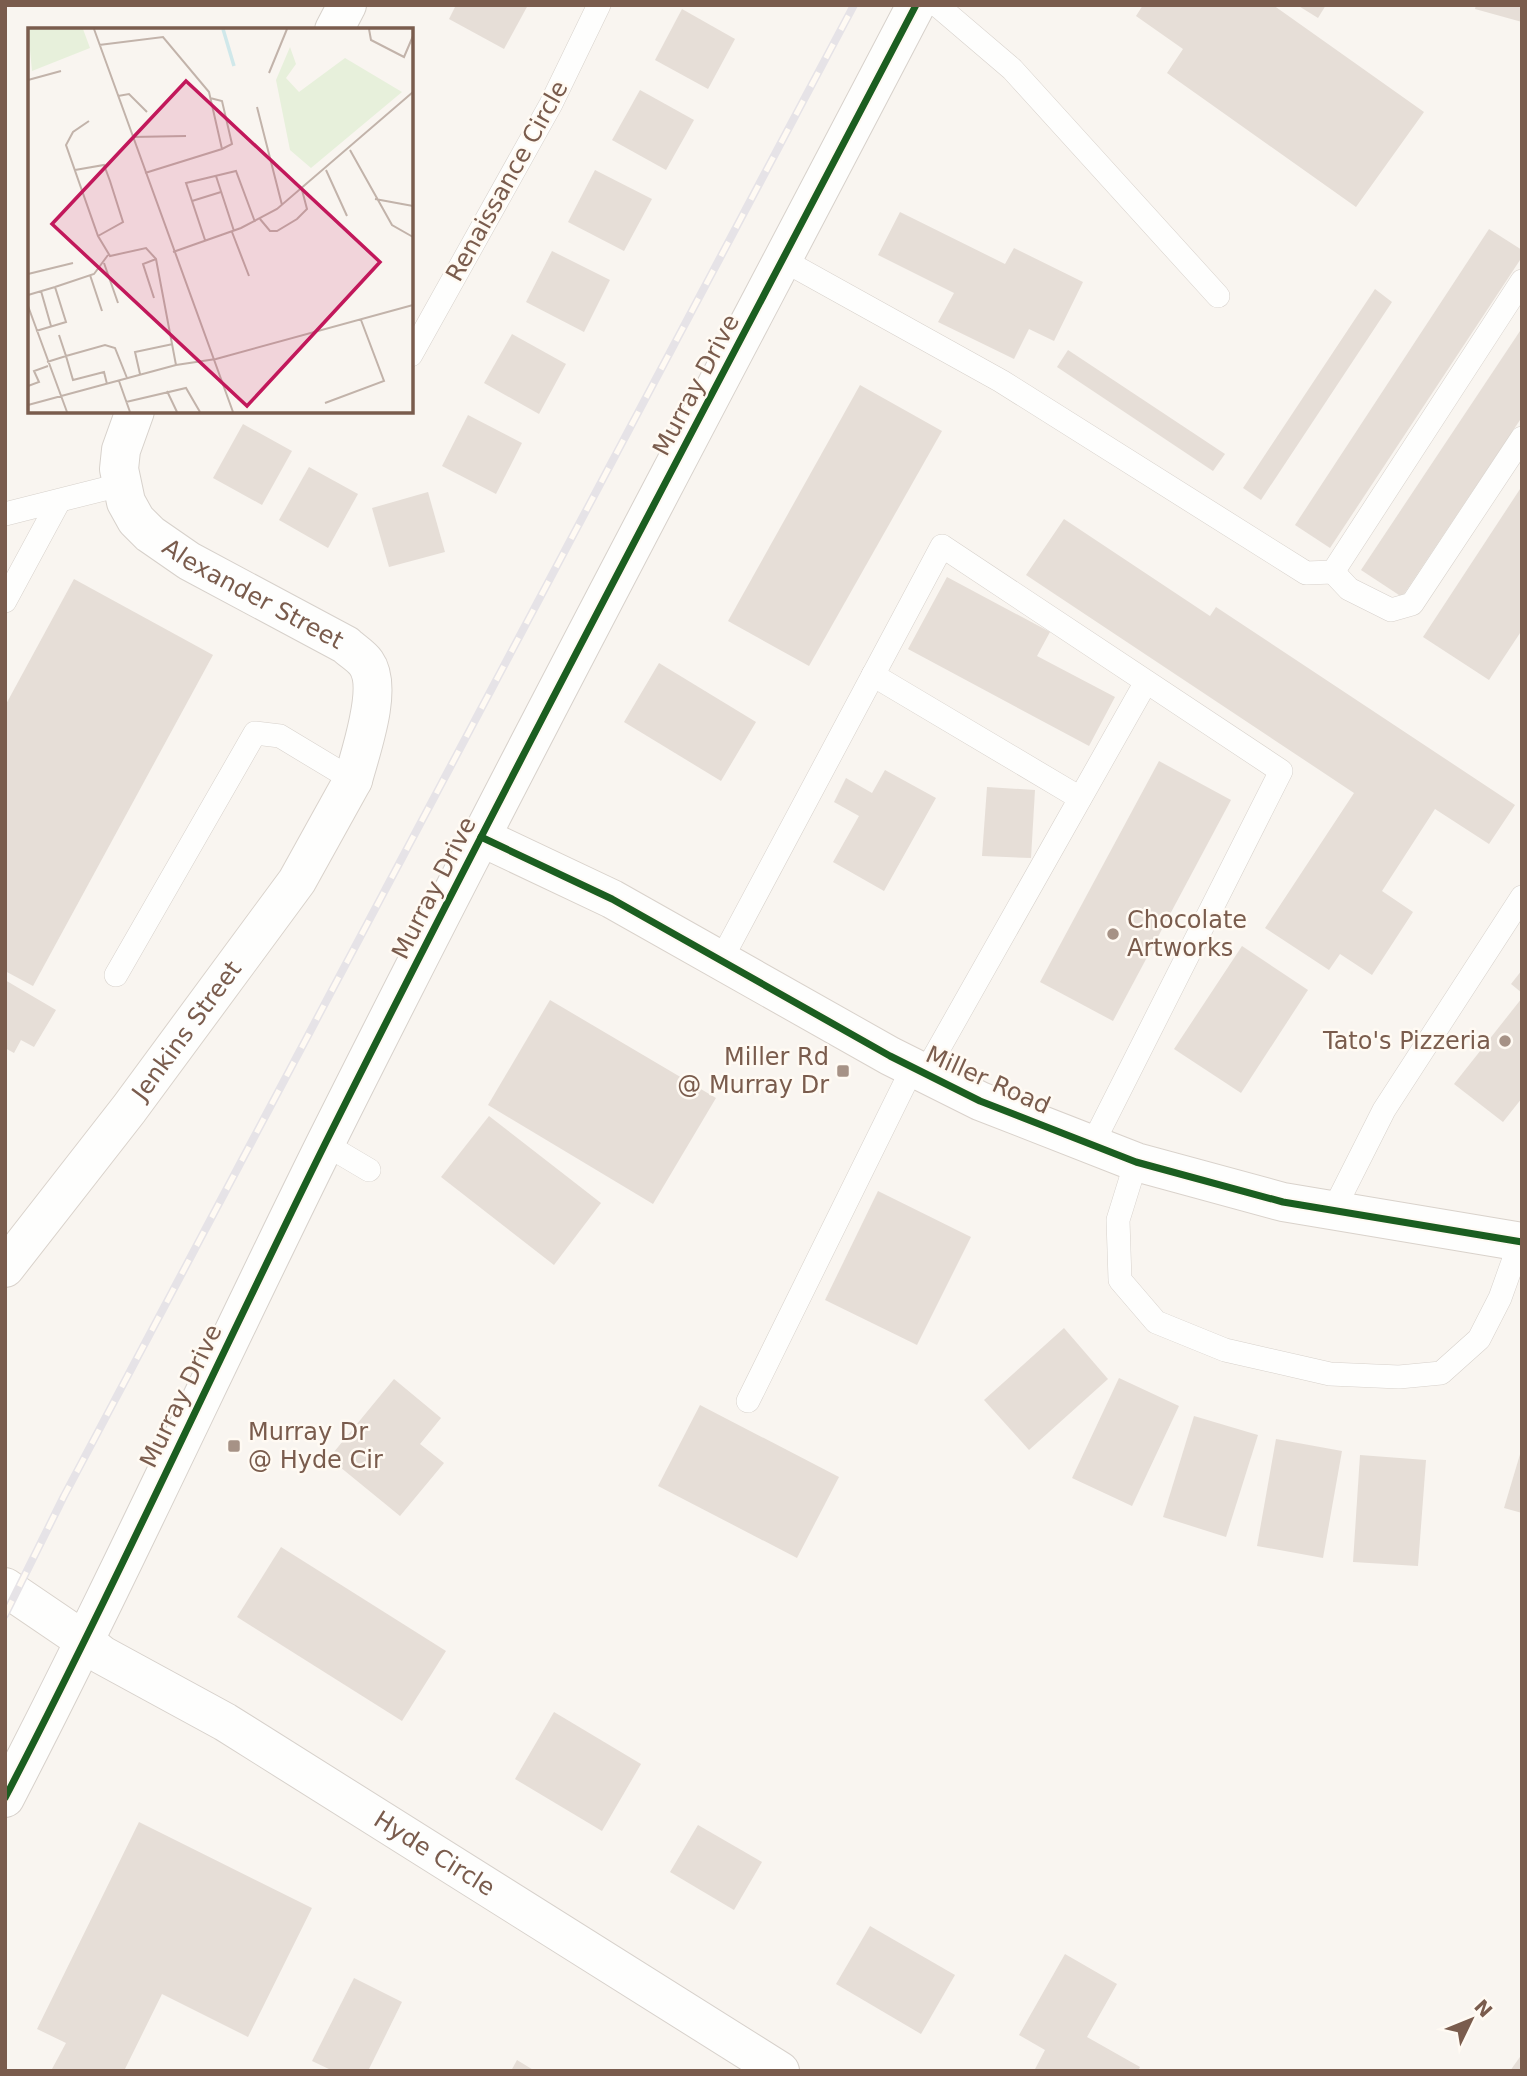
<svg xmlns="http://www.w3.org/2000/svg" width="1527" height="2076" font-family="'DejaVu Sans',sans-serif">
<rect width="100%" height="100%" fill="#f9f5f0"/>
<g fill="#e6ded7">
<path d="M456,5H528L504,49L449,19Z"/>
<path d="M1143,5H1273L1424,112L1356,207L1167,73L1183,49L1136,16Z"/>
<path d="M1297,5H1326L1318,18Z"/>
<path d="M1476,5H1522V22L1475,9Z"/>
<path d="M682,9L735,39L708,89L655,60Z"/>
<path d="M640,90L694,120L666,170L612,140Z"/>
<path d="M595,170L652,199L624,251L568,222Z"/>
<path d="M900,212L1005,264L1014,248L1083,282L1054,341L1029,329L1014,359L938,322L954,293L878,255Z"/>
<path d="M1489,229L1522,250V257L1330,548L1295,525Z"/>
<path d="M552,251L610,280L584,332L526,302Z"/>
<path d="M1375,289L1392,302L1261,500L1243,488Z"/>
<path d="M1522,328V417L1402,597L1361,570Z"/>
<path d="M512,334L566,364L539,414L484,383Z"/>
<path d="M1068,350L1225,454L1213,471L1057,367Z"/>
<path d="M860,385L942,431L809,666L728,621Z"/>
<path d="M468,415L522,443L496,494L442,466Z"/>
<path d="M243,424L292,451L262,505L213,478Z"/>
<path d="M309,467L358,494L328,548L279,520Z"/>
<path d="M1522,486V630L1489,680L1423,637Z"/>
<path d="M428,492L445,552L389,567L372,508Z"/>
<path d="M1064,519L1210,616L1216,607L1515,805L1489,844L1435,809L1382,891L1413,912L1372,975L1340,954L1329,970L1265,928L1354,793L1026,575Z"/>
<path d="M947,577L1050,632L1037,656L1115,697L1089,746L908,649Z"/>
<path d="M74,579L213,655L33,986L5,971V706Z"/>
<path d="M659,663L756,722L721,781L624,722Z"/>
<path d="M1159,761L1231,800L1113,1021L1040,982Z"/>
<path d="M885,770L936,798L884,891L833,862L859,816L834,802L846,778L872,793Z"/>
<path d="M987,787L1035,790L1031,858L982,856Z"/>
<path d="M1242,946L1308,990L1241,1093L1174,1049Z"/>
<path d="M1522,970V993L1511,984Z"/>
<path d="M5,980L56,1010L34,1047L21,1040L14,1053L5,1048Z"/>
<path d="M1522,998V1098L1503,1122L1454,1084Z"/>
<path d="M550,1000L716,1098L653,1204L488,1105Z"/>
<path d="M489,1116L601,1203L554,1265L441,1177Z"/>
<path d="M878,1191L971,1237L917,1345L825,1300Z"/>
<path d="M1064,1328L1108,1379L1029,1450L984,1400Z"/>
<path d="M1119,1378L1179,1406L1132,1506L1072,1478Z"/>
<path d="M394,1379L441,1418L420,1444L444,1463L400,1516L329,1458Z"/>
<path d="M700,1405L839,1477L797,1558L658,1486Z"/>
<path d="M1194,1416L1258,1435L1226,1537L1163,1517Z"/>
<path d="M1276,1439L1342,1451L1323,1558L1257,1546Z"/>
<path d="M1521,1451H1522V1513L1504,1508Z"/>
<path d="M1360,1455L1426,1460L1418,1566L1353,1562Z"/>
<path d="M281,1547L446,1651L402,1721L237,1617Z"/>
<path d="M554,1712L641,1764L602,1831L515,1779Z"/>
<path d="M139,1822L312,1908L248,2037L162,1994L124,2071H56L52,2069L66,2043L37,2029Z"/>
<path d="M698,1825L762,1862L734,1910L670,1872Z"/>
<path d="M870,1926L955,1975L921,2034L836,1984Z"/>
<path d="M1065,1954L1117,1984L1087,2037L1140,2067L1138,2071H1034L1045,2050L1019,2035Z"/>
<path d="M354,1978L402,2002L368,2071H333L312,2061Z"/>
<path d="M1522,2054V2071H1510Z"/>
<path d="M517,2060L535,2071H511Z"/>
</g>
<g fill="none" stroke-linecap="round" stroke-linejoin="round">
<g stroke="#d7d1cb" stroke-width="24">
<g id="lane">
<path d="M937,5L1012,69L1218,296"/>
<path d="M783,260L1001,381L1306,573L1333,572L1522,281"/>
<path d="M411,355L551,104L599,5"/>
<path d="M5,514L120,485"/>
<path d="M1333,572L1349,589L1391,610L1412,604L1522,438"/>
<path d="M5,601L58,503"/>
<path d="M873,675L1080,798"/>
<path d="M721,960L942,546L1281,771L1092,1145"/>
<path d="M116,975L255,733L280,736L353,780"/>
<path d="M925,1073L1146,682"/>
<path d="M325,1144L369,1170"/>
<path d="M1136,1162L1118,1220L1120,1280L1156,1322L1225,1350L1330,1374L1399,1377L1441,1373L1479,1339L1500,1298L1520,1242"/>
<path d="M1333,1211L1384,1110L1522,897"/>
<path d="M748,1401L913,1067"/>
</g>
</g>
<g stroke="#d7d1cb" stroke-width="40">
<g id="street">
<path d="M334,30L347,5"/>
<path id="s1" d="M135,411L121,450L119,469L126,502L136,520L150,534L189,561L346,645C352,651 361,656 366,663C384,688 360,753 353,780"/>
<path id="s2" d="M86,1642L102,1655L225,1722L780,2071"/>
<path d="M5,1798C117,1582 217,1362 325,1144C516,762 718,384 916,5"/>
</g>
</g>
<g stroke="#d9d2cb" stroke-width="40">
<g id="secondary">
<path d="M481,837L612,899L890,1056L980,1101L1136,1162L1283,1202L1522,1242"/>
<path id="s3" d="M5,1268L129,1109L297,881L353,780"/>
<path d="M5,1587L86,1642"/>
</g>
</g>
<use href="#lane" stroke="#fefefd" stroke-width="23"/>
<use href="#street" stroke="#fefefd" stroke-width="38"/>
<use href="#secondary" stroke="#fefefd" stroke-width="38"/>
<g stroke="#e6e3e7" stroke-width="8">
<path id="rail" d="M5,1615L64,1496L854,5"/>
</g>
<use href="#rail" stroke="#fffaf3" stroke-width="5" stroke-dasharray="16" stroke-linecap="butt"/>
<g stroke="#fffaf3" stroke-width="11">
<g id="cycleway">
<path d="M481,837L612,899L890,1056L980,1101L1136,1162L1283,1202L1522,1242"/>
<path d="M5,1798C117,1582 217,1362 325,1144C516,762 718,384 916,5"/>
</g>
</g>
<use href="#cycleway" stroke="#1b5e20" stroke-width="7"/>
</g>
<g fill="#a69286" stroke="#fffaf3" stroke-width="2.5">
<circle cx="1113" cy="934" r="7"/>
<circle cx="1505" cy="1041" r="7"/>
<rect x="836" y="1064" width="14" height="14" rx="3.5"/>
<rect x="227" y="1439" width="14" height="14" rx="3.5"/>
</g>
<g text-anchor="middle" stroke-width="5" stroke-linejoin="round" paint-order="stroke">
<g font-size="24" fill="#7a5c4d" stroke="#fffaf3">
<text transform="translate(507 181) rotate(-61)" y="8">Renaissance Circle</text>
<text transform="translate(696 385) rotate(-62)" y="8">Murray Drive</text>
<text dy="8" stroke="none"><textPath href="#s1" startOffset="254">Alexander Street</textPath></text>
<text transform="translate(434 888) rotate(-63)" y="8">Murray Drive</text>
<text dy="8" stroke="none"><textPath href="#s3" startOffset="299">Jenkins Street</textPath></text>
<text transform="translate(988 1080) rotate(24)" y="8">Miller Road</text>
<text transform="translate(181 1396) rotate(-64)" y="8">Murray Drive</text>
<text dy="8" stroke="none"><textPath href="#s2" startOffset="408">Hyde Circle</textPath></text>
</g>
<g font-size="24" fill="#7a5c4d" stroke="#fffaf3" text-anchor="start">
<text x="1127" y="928">Chocolate<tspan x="1127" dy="28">Artworks</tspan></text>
<text x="1491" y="1049" text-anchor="end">Tato's Pizzeria</text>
<text x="829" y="1065" text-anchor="end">Miller Rd<tspan x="829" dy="28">@ Murray Dr</tspan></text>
<text x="248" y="1440">Murray Dr<tspan x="248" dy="28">@ Hyde Cir</tspan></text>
</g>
</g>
<g transform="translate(28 28)">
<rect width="385" height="385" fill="#f9f5f0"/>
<path d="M0,1H55L62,20L4,43ZM262,19L268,36L258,50L271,64L317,30L374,64L283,140L262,122L248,52Z" fill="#e7f0db"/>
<path fill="none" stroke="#d0e8ea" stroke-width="3.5" d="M195,1L206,38"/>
<path fill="none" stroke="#c2b3aa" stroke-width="2" d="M66,1L205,384M341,1L343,12L376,29L385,8M71,17L135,9L181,64L194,121L117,145M241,45L259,1M0,52L33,43M90,68L101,66L119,84M182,70L194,73L204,116L194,121M229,79L254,177M104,109L158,108M322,122L364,197L385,209M47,142L76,137L82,153L95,194L70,208M298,142L319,188M188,148L206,203M347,171L385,178M164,173L193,164M232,191L242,203H249L269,191L279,181L274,162M204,204L221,248M177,212L158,155L208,143L227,194M145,224L213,200L249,181L385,64M76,235L90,275M0,246L45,235M62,247L74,283M27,259L66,246L80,227M13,263L23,298M0,267L27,259L38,294L8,303M126,270L115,236L128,231M0,278L39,384M31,307L38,328L77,317L87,320L99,350M19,334L38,328L45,352L76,344L79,356M148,337L188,331L385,277M112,346L107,324L145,316M91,353L102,384M0,358L11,354L6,343L20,338M139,363L149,384M98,374L158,360L172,384M297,375L356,353L333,292M0,377L148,337L128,231L118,220L82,228L70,208L38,117L45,104L61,93"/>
<path fill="#c2185b" fill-opacity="0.15" stroke="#c2185b" stroke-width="3.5" d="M158,53L352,234L219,378L24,196Z"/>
<rect width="385" height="385" fill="none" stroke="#7a5c4d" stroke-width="3.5"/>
</g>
<rect width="1527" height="2076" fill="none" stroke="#7a5c4d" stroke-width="14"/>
<g transform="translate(1471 2020) rotate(47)" stroke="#fffaf3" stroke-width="5" paint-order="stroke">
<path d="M0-5L12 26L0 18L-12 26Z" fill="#7a5c4d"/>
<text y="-10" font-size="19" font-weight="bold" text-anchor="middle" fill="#7a5c4d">N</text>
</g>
</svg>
